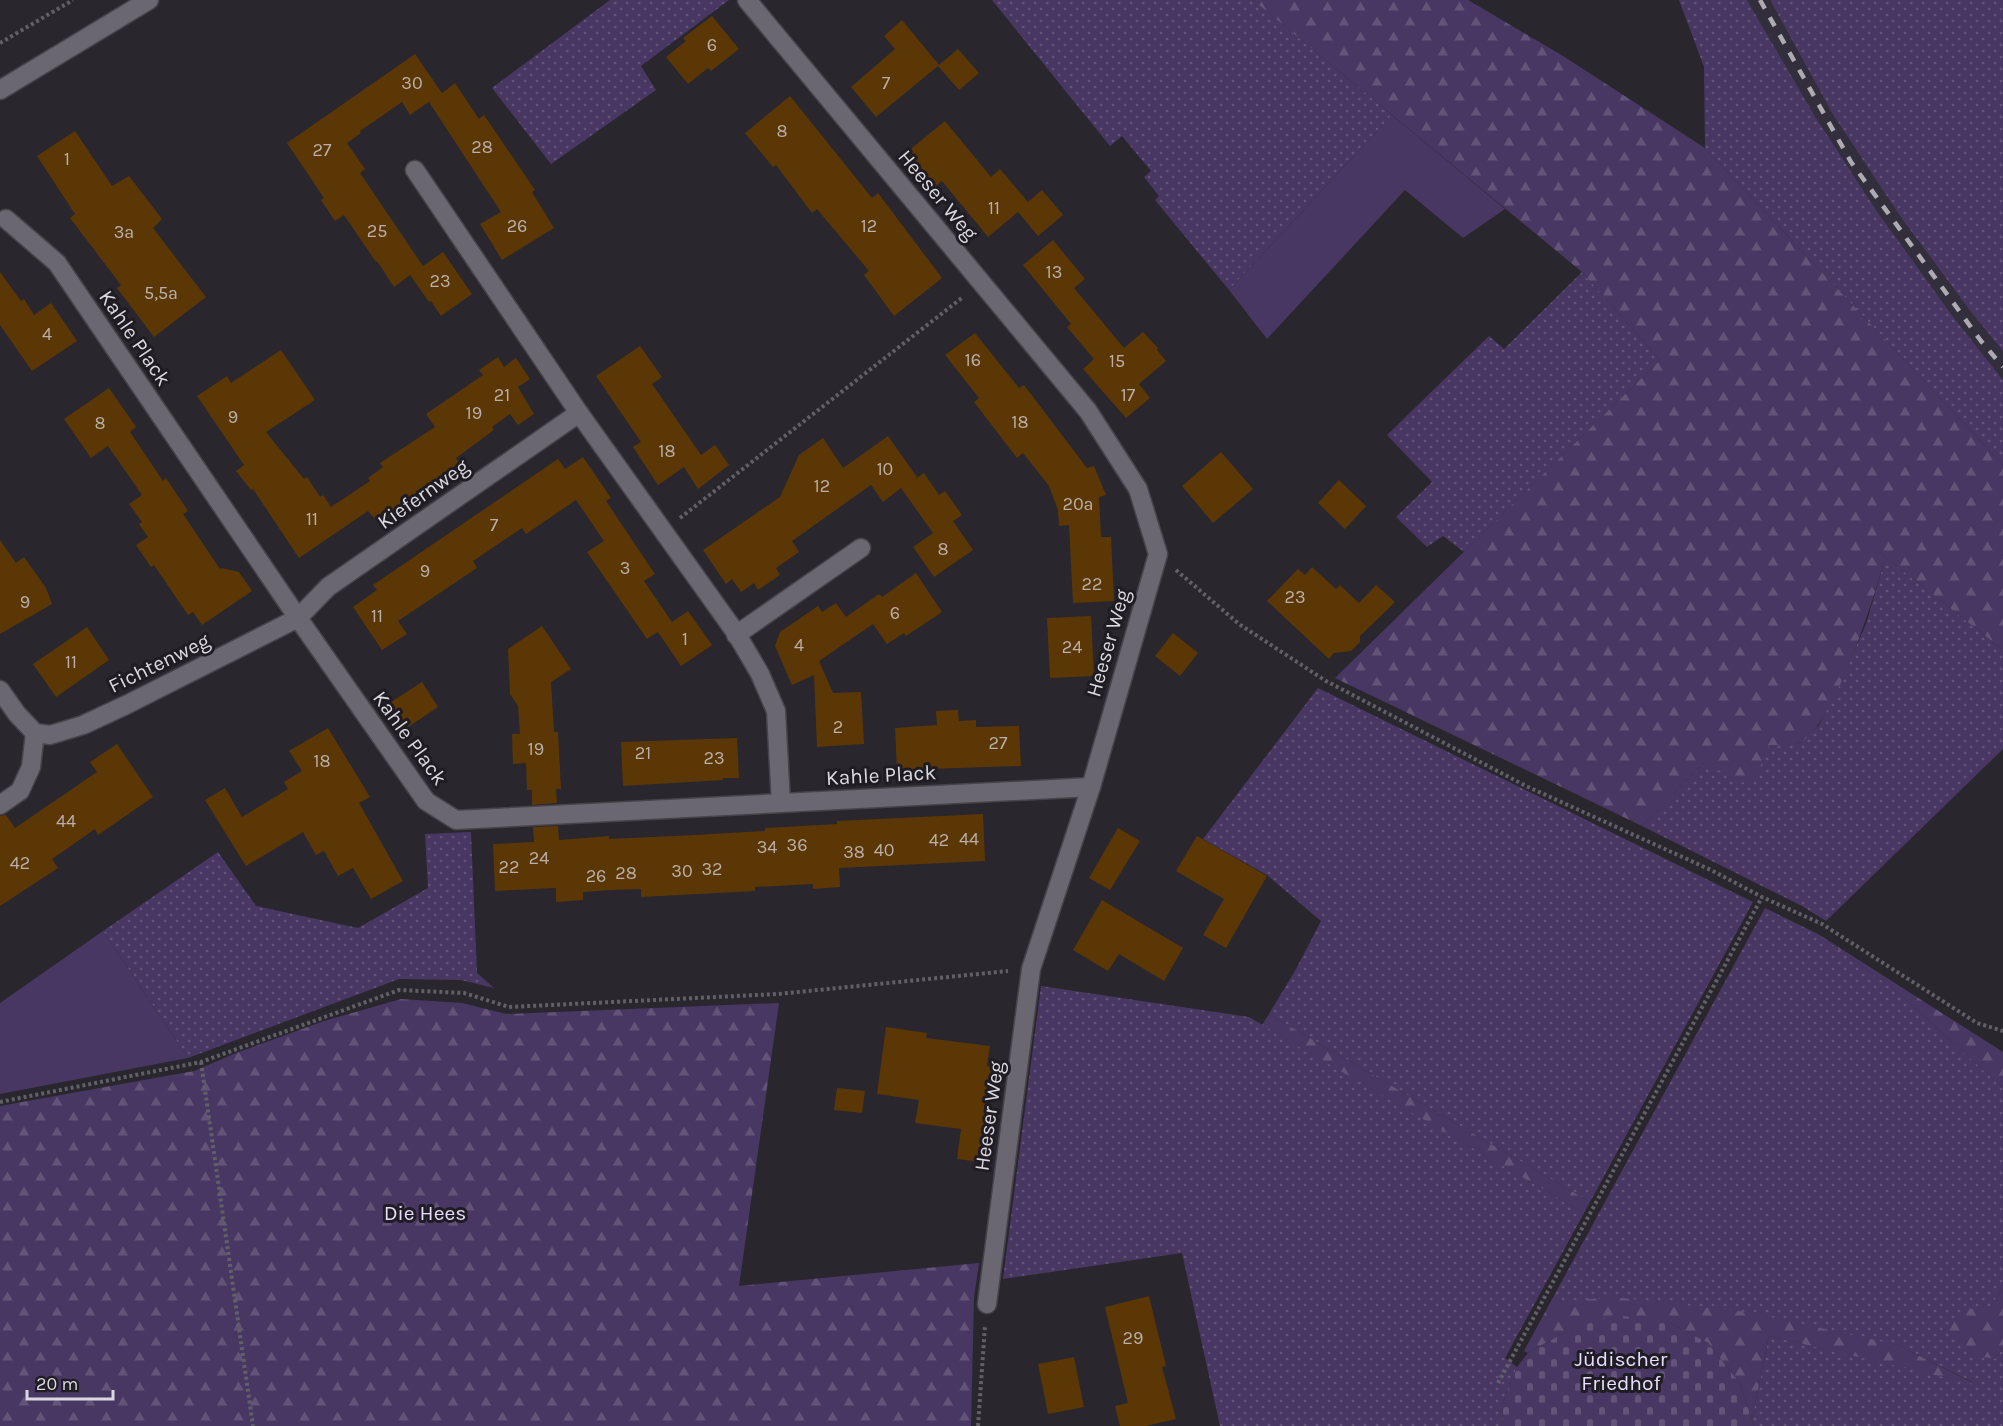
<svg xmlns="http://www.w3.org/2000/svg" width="2003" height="1426" font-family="Karla,sans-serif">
<defs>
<pattern id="grass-dots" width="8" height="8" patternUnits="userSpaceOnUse" patternTransform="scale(1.5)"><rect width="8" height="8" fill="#493763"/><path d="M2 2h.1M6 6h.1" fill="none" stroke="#635379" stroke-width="1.8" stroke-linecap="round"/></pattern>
<pattern id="forest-firs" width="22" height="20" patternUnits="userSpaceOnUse" patternTransform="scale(1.5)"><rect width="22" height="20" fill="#493763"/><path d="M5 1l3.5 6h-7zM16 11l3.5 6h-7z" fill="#635379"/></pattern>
<pattern id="cemetery-stones" width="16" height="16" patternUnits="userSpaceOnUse" patternTransform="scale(1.5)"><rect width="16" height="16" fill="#493763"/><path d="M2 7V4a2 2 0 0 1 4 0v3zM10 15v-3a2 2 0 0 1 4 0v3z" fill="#635379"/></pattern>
</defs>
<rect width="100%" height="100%" fill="#29262e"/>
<path fill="#332e3c" d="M1747,0H1770L1832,113L1900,216L1971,312L2003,351V380L1954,318L1876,210L1816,118Z"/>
<g fill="url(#grass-dots)">
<path d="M610,0H729L641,66L656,90L551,164L492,88Z"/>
<path d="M992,0H1253L1392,115L1229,290L1155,200L1159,196L1144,177L1151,171L1122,136L1110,146Z"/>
<path d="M1679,0H1747L1816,118L1876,210L1954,318L2003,380V465L1705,148L1704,67Z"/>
<path d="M1770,0H2003V351L1971,312L1900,216L1832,113Z"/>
<path d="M1582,272L1660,360L1464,552L1443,536L1427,547L1396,517L1432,482L1387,435L1489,336L1504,349Z"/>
<path d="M1883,555L2003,650V749L1826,921L1802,906L1642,826L1704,763L1769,745L1800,743L1819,725L1841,681L1866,624L1883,566Z"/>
<path d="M1318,688L1753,902L1590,1202L1269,1014L1295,971L1321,921L1267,875L1203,839Z"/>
<path d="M471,832L477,973L494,988L461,980L399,979L188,1058L103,931L218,852L256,906L358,928L428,888L425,834Z"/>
<path d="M1765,908L1818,934L1896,991L2003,1088V1288L1988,1310L1995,1359L2003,1348V1426H1753L1752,1419L1769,1336L1974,1383L1898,1345L1550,1303Z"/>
<path d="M1041,986L1249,1017L1584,1213L1505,1358L1517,1367L1502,1405L1503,1426H1220L1182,1253L1003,1279Z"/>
</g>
<g fill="url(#forest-firs)">
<path d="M1253,0H1468L1563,56L1705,148L2003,465V650L1883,555V565C1872,604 1834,724 1801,742C1793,746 1778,745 1769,745L1752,787L1704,763L1642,826L1335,678L1660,360L1582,272Z"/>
<path d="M1818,934L2003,1052V1088L1896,991Z"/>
<path d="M401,999L462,1003L506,1014L779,1003L739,1286L979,1263L974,1297L971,1426H0V1106L194,1071L236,1053L324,1021Z"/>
<path d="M1269,1014L1590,1202L1584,1213L1262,1025Z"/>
<path d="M2003,1288V1348L1995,1359L1970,1354L1945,1328L1963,1308L1988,1310Z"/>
<path d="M1613,1297L1747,1312L1898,1345L1977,1385L1769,1336L1752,1419L1739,1382L1708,1343L1667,1321L1569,1330L1528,1353L1524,1351L1550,1303Z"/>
</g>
<path fill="url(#cemetery-stones)" d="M1613,1315L1667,1321L1708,1343L1739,1382L1752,1419L1753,1426H1503L1502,1405L1517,1367L1528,1353L1569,1330Z"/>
<g fill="#493763">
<path d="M1392,115L1505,209L1463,238L1405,190L1267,339L1229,290Z"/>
<path d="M103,931L188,1058L0,1094V1003Z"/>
</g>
<g fill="#5b3706">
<path d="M712,16L739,49L711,71L708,68L688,84L666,57L686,41L683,38Z"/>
<path d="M902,20L939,65L958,49L979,73L959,90L938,66L876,117L851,87L895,49L884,36Z"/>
<path d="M415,54L442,93L455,83L479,119L484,115L535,190L532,192L554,228L502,260L480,224L501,212L429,102L436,97L410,115L402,102L360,131L361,133L347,143L365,169L360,173L423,266L443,252L472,294L441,316L431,301L429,302L410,275L394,287L377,261L376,262L344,215L335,221L321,200L324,198L287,143Z"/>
<path d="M790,96L872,198L878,193L942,278L894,316L864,275L869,271L817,209L812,213L776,165L773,167L745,133Z"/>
<path d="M945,121L991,177L1000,169L1028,202L1042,190L1063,215L1038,236L1018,212L988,237L942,181L935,186L907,152Z"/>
<path d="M75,131L112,186L129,176L162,219L153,228L206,297L154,337L117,288L121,285L70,218L75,214L37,156Z"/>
<path d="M1053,240L1085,279L1074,288L1124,348L1143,332L1158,348L1157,350L1166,361L1139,384L1150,398L1126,418L1083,369L1094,359L1067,327L1071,324L1023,265Z"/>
<path d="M0,272L21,301L24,299L34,315L51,303L77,341L32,371L0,325Z"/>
<path d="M975,333L1019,388L1024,385L1087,468L1094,466L1106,495L1099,497L1101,537H1111L1114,601L1073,603L1069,525L1059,526L1058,510L1049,486L1023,453L1017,458L974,402L979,398L945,355Z"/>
<path d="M640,346L662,377L652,384L701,455L715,445L729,465L698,489L684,467L658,485L633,447L641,442L596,376Z"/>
<path d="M281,350L315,400L266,432L304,479L307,477L320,497L323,495L331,507L370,481L368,478L383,467L380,463L435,427L426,414L483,375L479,370L498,357L504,367L516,358L530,379L518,387L534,414L518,425L510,414L492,427L494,430L456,458L459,463L445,474L448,478L379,524L368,511L299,558L253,489L251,490L236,471L244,465L197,396L227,376L231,383Z"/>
<path d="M109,388L136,427L130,432L163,481L166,478L188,511L183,514L220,569L222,568L239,572L252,591L202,625L193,612L188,615L154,565L151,567L136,545L148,537L139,524L142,522L129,504L142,495L108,446L91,458L64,419Z"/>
<path d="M888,436L917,477L915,479L924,473L939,495L945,491L962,515L953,521L973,550L934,577L913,547L933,533L901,488L883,502L871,485L792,541L799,552L776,568L780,575L758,590L754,583L741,592L732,579L726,584L703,550L780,497L799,455L823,438L843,468Z"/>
<path d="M1221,452L1253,489L1213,523L1182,486Z"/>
<path d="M583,457L611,498L606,501L655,574L644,581L672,622L688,611L712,645L681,666L658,632L647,639L587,552L604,541L576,500L526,534L522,528L473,561L477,568L398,621L407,634L382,650L353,607L377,590L373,585L558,459L565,469Z"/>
<path d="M1339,480L1366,506L1345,529L1318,503Z"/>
<path d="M0,540L16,563L24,557L46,588L52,604L0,634Z"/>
<path d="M1312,567L1336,589L1340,585L1359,603L1376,585L1395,602L1360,636V642L1351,651L1334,653L1329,659L1267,601L1298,569L1305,575Z"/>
<path d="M916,573L942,612L906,636L904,633L887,644L873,624L819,661L833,693L861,692L864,744L817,747L814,675L792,685L775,646L780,632L818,606L822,612L836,603L846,617L879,594L882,597Z"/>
<path d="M1091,616L1094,676L1050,678L1047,618Z"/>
<path d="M542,626L571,669L551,682L554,732H558L561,789H556L557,803L532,805V790H527L526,763L513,764L512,734H520L518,706L510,694L508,649Z"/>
<path d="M87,627L109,660L56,697L33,664Z"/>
<path d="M1173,633L1198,653L1180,676L1155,656Z"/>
<path d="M422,682L438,707L405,729L388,704Z"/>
<path d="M958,710L959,721L976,720V727L1019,726L1021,766L897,770L895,728L937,725L936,711Z"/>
<path d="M328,728L370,797L359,803L403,881L371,899L353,868L338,876L324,851L316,855L303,832L246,866L205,800L225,788L242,817L288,789L284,782L302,771L289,751Z"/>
<path d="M737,738L739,778H723V780L623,786L621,742Z"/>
<path d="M117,744L153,797L98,835L95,829L52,859L58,868L0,906V816L6,815L15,828L97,772L90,762Z"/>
<path d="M983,814L985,861L839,868L840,887L813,889V884L755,887V891L641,897V889L612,890L583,892V900L556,902V888L495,891L493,844L534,842L533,827L558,826L559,840L609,836V839L695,835L765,831V828L837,824V821Z"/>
<path d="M1118,828L1140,841L1110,890L1089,878Z"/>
<path d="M1197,836L1267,876L1226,948L1203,935L1224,899L1176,871Z"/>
<path d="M1102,900L1183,948L1164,981L1119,954L1108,971L1073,950Z"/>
<path d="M886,1027L927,1033L926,1038L990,1046L987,1066L993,1067L980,1162L957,1159L961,1129L915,1123L919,1100L877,1094Z"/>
<path d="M837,1088L865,1091L862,1113L834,1110Z"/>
<path d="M1149,1296L1166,1366L1162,1367L1176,1419L1146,1426H1120L1115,1406L1128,1403L1105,1307Z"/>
<path d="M1074,1357L1084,1407L1048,1414L1038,1364Z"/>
</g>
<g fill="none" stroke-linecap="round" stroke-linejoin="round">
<g stroke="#46444a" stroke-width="21">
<g id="street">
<path d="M747,0L1088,411L1138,489L1158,554L1091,787L1031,969L987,1304"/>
<path d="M415,170L579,413L736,633L760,674L776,711L781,803"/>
<path d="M6,219L57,263L298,618L426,801L456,820L1091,787"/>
<path d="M736,635L861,548"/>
<path d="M0,690L17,714L35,733L50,735L83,725L126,705L298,618L328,587L579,413"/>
<path d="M0,805L20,791L31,767L35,733"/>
</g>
</g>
<g stroke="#46444a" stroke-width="21">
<path id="secondary" d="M0,90L149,0"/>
</g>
<g stroke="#626067" stroke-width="4" stroke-dasharray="3 3" stroke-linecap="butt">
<path d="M0,43L73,0"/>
<path d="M680,518L963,297"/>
<path d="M1176,570L1239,624L1326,681L1526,786L1711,870L1762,897L1822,924L1977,1023L2003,1031"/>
<path d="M201,1062L253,1426"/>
<path d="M0,1102L201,1062L399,990L464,993L509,1007L778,994L1008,971"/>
<path d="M1498,1383L1762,897"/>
<path d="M978,1426L985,1326"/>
</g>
<use href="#street" stroke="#6a6771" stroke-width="18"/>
<use href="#secondary" stroke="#6a6771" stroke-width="18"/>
<path stroke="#adabb1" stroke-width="4.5" stroke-dasharray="10 10" stroke-linecap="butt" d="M1760,0L1851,162L1981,341L2003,367"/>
</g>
<g text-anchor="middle" stroke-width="6" stroke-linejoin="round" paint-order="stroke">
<g font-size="18" fill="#bbb0a9">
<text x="712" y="51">6</text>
<text x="412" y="89">30</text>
<text x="886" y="89">7</text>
<text x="782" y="137">8</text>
<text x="482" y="153">28</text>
<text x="322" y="156">27</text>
<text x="67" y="165">1</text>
<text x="994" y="214">11</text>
<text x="517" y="232">26</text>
<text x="869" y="232">12</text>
<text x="377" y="237">25</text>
<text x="124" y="238">3a</text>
<text x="1054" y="278">13</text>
<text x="440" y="287">23</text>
<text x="161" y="299">5,5a</text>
<text x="47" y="340">4</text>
<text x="973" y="366">16</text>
<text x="1117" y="367">15</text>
<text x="502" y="401">21</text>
<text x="1128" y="401">17</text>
<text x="474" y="419">19</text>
<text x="233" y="423">9</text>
<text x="1020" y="428">18</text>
<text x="100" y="429">8</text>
<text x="667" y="457">18</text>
<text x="885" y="475">10</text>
<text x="822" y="492">12</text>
<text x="1078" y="510">20a</text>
<text x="312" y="525">11</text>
<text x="494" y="531">7</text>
<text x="943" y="555">8</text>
<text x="625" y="574">3</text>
<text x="425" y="577">9</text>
<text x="1092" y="590">22</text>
<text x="1295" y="603">23</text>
<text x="25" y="608">9</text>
<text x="895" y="619">6</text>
<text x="377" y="622">11</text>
<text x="685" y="645">1</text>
<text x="799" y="651">4</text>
<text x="1072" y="653">24</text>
<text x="71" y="668">11</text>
<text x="838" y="733">2</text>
<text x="998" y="749">27</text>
<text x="536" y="755">19</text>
<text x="643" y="759">21</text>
<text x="714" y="764">23</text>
<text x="322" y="767">18</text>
<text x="66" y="827">44</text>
<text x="969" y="845">44</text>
<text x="939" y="846">42</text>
<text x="797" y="851">36</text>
<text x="767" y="853">34</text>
<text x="884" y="856">40</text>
<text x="854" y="858">38</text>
<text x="539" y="864">24</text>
<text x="20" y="869">42</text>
<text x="509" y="873">22</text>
<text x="712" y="875">32</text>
<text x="682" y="877">30</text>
<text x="626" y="879">28</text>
<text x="596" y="882">26</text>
<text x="1133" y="1344">29</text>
</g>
<g font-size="21" fill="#dbd9df" stroke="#1f1c24">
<text transform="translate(938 195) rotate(50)" y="7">Heeser Weg</text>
<text transform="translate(135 338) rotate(56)" y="7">Kahle Plack</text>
<text transform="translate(423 494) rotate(-35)" y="7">Kiefernweg</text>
<text transform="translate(1108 643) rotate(-74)" y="7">Heeser Weg</text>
<text transform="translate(159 663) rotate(-26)" y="7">Fichtenweg</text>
<text transform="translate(410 738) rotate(54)" y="7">Kahle Plack</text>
<text transform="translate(881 775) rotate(-3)" y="7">Kahle Plack</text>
<text transform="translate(989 1116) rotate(-82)" y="7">Heeser Weg</text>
</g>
<g font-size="21" fill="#e7dcfb" stroke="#1f1c24">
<text x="425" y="1220">Die Hees</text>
<text x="1621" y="1366">Jüdischer<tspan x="1621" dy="24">Friedhof</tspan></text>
</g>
</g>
<path d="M27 1390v9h86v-9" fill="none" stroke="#dbd9df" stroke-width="3"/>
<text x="36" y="1390" font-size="18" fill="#dbd9df" stroke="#1f1c24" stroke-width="4.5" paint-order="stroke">20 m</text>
</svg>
